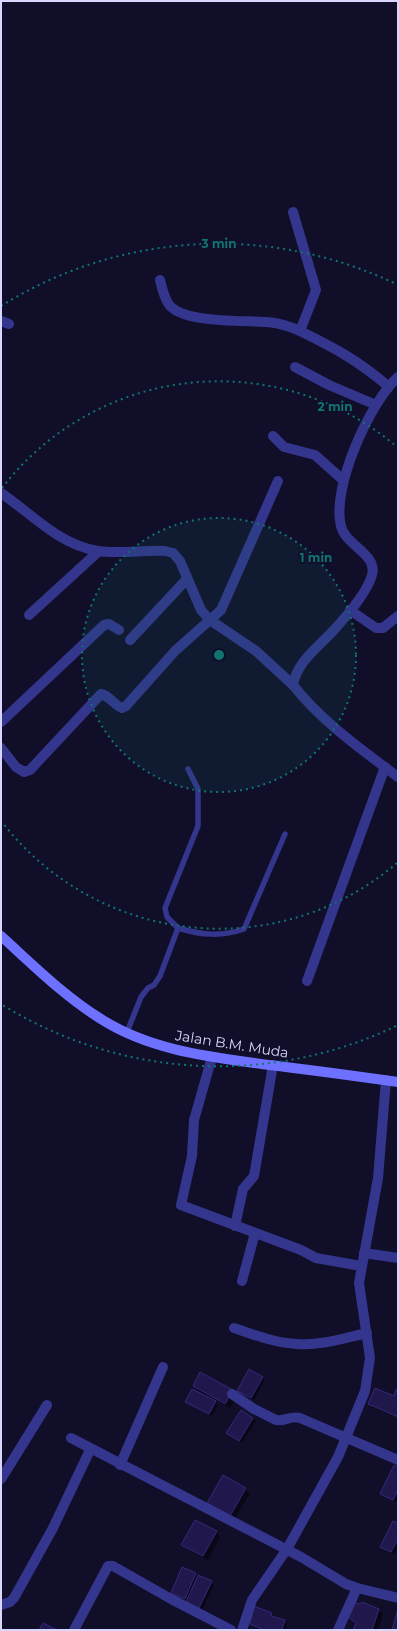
<svg xmlns="http://www.w3.org/2000/svg" width="399" height="1631" font-family="Montserrat,sans-serif">
<rect width="100%" height="100%" fill="#110e2a"/>
<g fill="#0007">
<path d="M263,1377L265,1380L254,1400L238,1390Z"/>
<path d="M194,1386L237,1395L230,1408L198,1391Z"/>
<path d="M398,1391V1418L373,1408L369,1403L395,1398Z"/>
<path d="M213,1399L218,1405L212,1416L186,1402Z"/>
<path d="M253,1418L256,1421L242,1443L231,1435Z"/>
<path d="M398,1468V1499L396,1502L381,1493Z"/>
<path d="M245,1489L250,1493L234,1520L213,1508Z"/>
<path d="M398,1525V1547L394,1555L382,1547Z"/>
<path d="M216,1532L220,1537L208,1560L187,1549L183,1545Z"/>
<path d="M195,1574L214,1585L202,1610L172,1593Z"/>
<path d="M378,1610L383,1614L378,1630H354L356,1624L346,1615Z"/>
<path d="M272,1614L274,1618L284,1621L287,1624L286,1630H262L251,1624Z"/>
</g>
<g fill="#20184d" stroke="#34287b">
<path d="M249,1369L263,1377L251,1398L237,1391Z"/>
<path d="M200,1372L233,1390L225,1404L193,1386Z"/>
<path d="M375,1388L394,1396L396,1389L398,1390V1417L368,1404Z"/>
<path d="M192,1389L216,1401L209,1414L185,1402Z"/>
<path d="M241,1410L253,1418L239,1441L226,1433Z"/>
<path d="M394,1465L398,1467V1490L393,1500L380,1494Z"/>
<path d="M223,1475L246,1488L230,1516L207,1503Z"/>
<path d="M195,1520L217,1531L203,1556L181,1545Z"/>
<path d="M393,1521L398,1523V1539L391,1552L380,1547Z"/>
<path d="M182,1567L196,1573L185,1599L171,1593Z"/>
<path d="M198,1575L212,1581L199,1608L186,1602Z"/>
<path d="M362,1602L379,1609L372,1630H353L356,1623L345,1615L356,1603L360,1604Z"/>
<path d="M254,1606L272,1613L271,1616L285,1620L282,1630H264L250,1624Z"/>
<path d="M398,1609V1630H392Z"/>
<path d="M43,1623L57,1630H39Z"/>
</g>
<g fill="none" stroke-linecap="round" stroke-linejoin="round">
<g stroke="#34358d" stroke-width="5.5">
<path d="M178,928C201,935 221,937 244,929L285,834"/>
<path d="M127,1032L141,997L148,988L154,985L160,976L178,928L167,917L165,908L198,826V789L188,769"/>
</g>
<g stroke="#34358d" stroke-width="10">
<path d="M293,212L316,290L300,331C335,348 357,360 388,386"/>
<path d="M160,280C162,288 164,297 168,303C180,324 245,320 267,322C279,323 289,326 300,331"/>
<path d="M1,321L9,324"/>
<path d="M295,367L329,385L376,405"/>
<path d="M398,377C370,402 331,488 341,526C345,545 378,554 372,575C367,593 345,618 332,632C317,648 297,662 293,685C321,721 361,749 398,777"/>
<path d="M273,436L284,447L315,455L343,480"/>
<path d="M1,493C32,514 59,545 98,551C116,554 146,550 165,551L173,553L180,561L201,610L210,620L256,651L293,685"/>
<path d="M350,610L376,628H383L398,616"/>
<path d="M29,615L99,551"/>
<path d="M130,640L187,579"/>
<path d="M1,722L104,625L109,624L119,630"/>
<path d="M1,748L16,767L24,772L30,770L101,694C110,696 114,705 122,708L126,706L175,651L221,610L278,481"/>
<path d="M307,981L385,767"/>
<path d="M212,1057L194,1120L192,1156L181,1205L301,1250L316,1258L361,1266"/>
<path d="M235,1226L243,1189L254,1176L273,1065"/>
<path d="M364,1253L398,1258"/>
<path d="M242,1281L255,1233"/>
<path d="M234,1328C255,1335 275,1343 297,1344C320,1346 344,1338 367,1333"/>
<path d="M232,1394L254,1409L276,1420C284,1422 291,1415 300,1418L398,1460"/>
<path d="M71,1438L301,1557L346,1584L357,1588L398,1598"/>
<path d="M120,1465L163,1367"/>
<path d="M1,1479L47,1405"/>
<path d="M1,1605L10,1602L14,1598L53,1528L90,1450"/>
<path d="M74,1630L108,1566H113L171,1599L231,1630"/>
<path d="M242,1630L252,1600L287,1549L338,1457L365,1391L370,1358L359,1283L378,1178L386,1080"/>
<path d="M338,1630L357,1588"/>
</g>
<path stroke="#6e71ff" stroke-width="10" d="M1,936C33,965 64,996 101,1019C151,1051 212,1057 269,1065C312,1070 355,1076 398,1082"/>
</g>
<circle cx="219" cy="655" r="137" fill="#0f766e" fill-opacity=".12"/>
<g fill="none" stroke="#0f766e" stroke-width="2" stroke-dasharray="2 4">
<circle cx="219" cy="655" r="137"/>
<path d="M397 863A274 274 0 0 1 2 822M2 488A274 274 0 0 1 397 447"/>
<path d="M396 1026A411 411 0 0 1 1 1004M1 306A411 411 0 0 1 396 284"/>
</g>
<g text-anchor="middle" stroke-width="3.5" stroke-linejoin="round" paint-order="stroke">
<g font-size="14" fill="#dad7ff" stroke="#110e2a">
<text transform="translate(232 1044) rotate(9)" y="5">Jalan B.M. Muda</text>
</g>
</g>
<circle cx="219" cy="655" r="6" fill="#0f766e" stroke="#110e2a" stroke-width="2"/>
<g font-size="12" text-anchor="middle" font-weight="bold" fill="#0f766e" stroke="#110e2a" stroke-width="3.5" stroke-linejoin="round" paint-order="stroke">
<text x="219" y="248">3 min</text>
<text x="335" y="411">2 min</text>
<text x="316" y="562">1 min</text>
</g>
<rect width="399" height="1631" fill="none" stroke="#dad7ff" stroke-width="4"/>
</svg>
